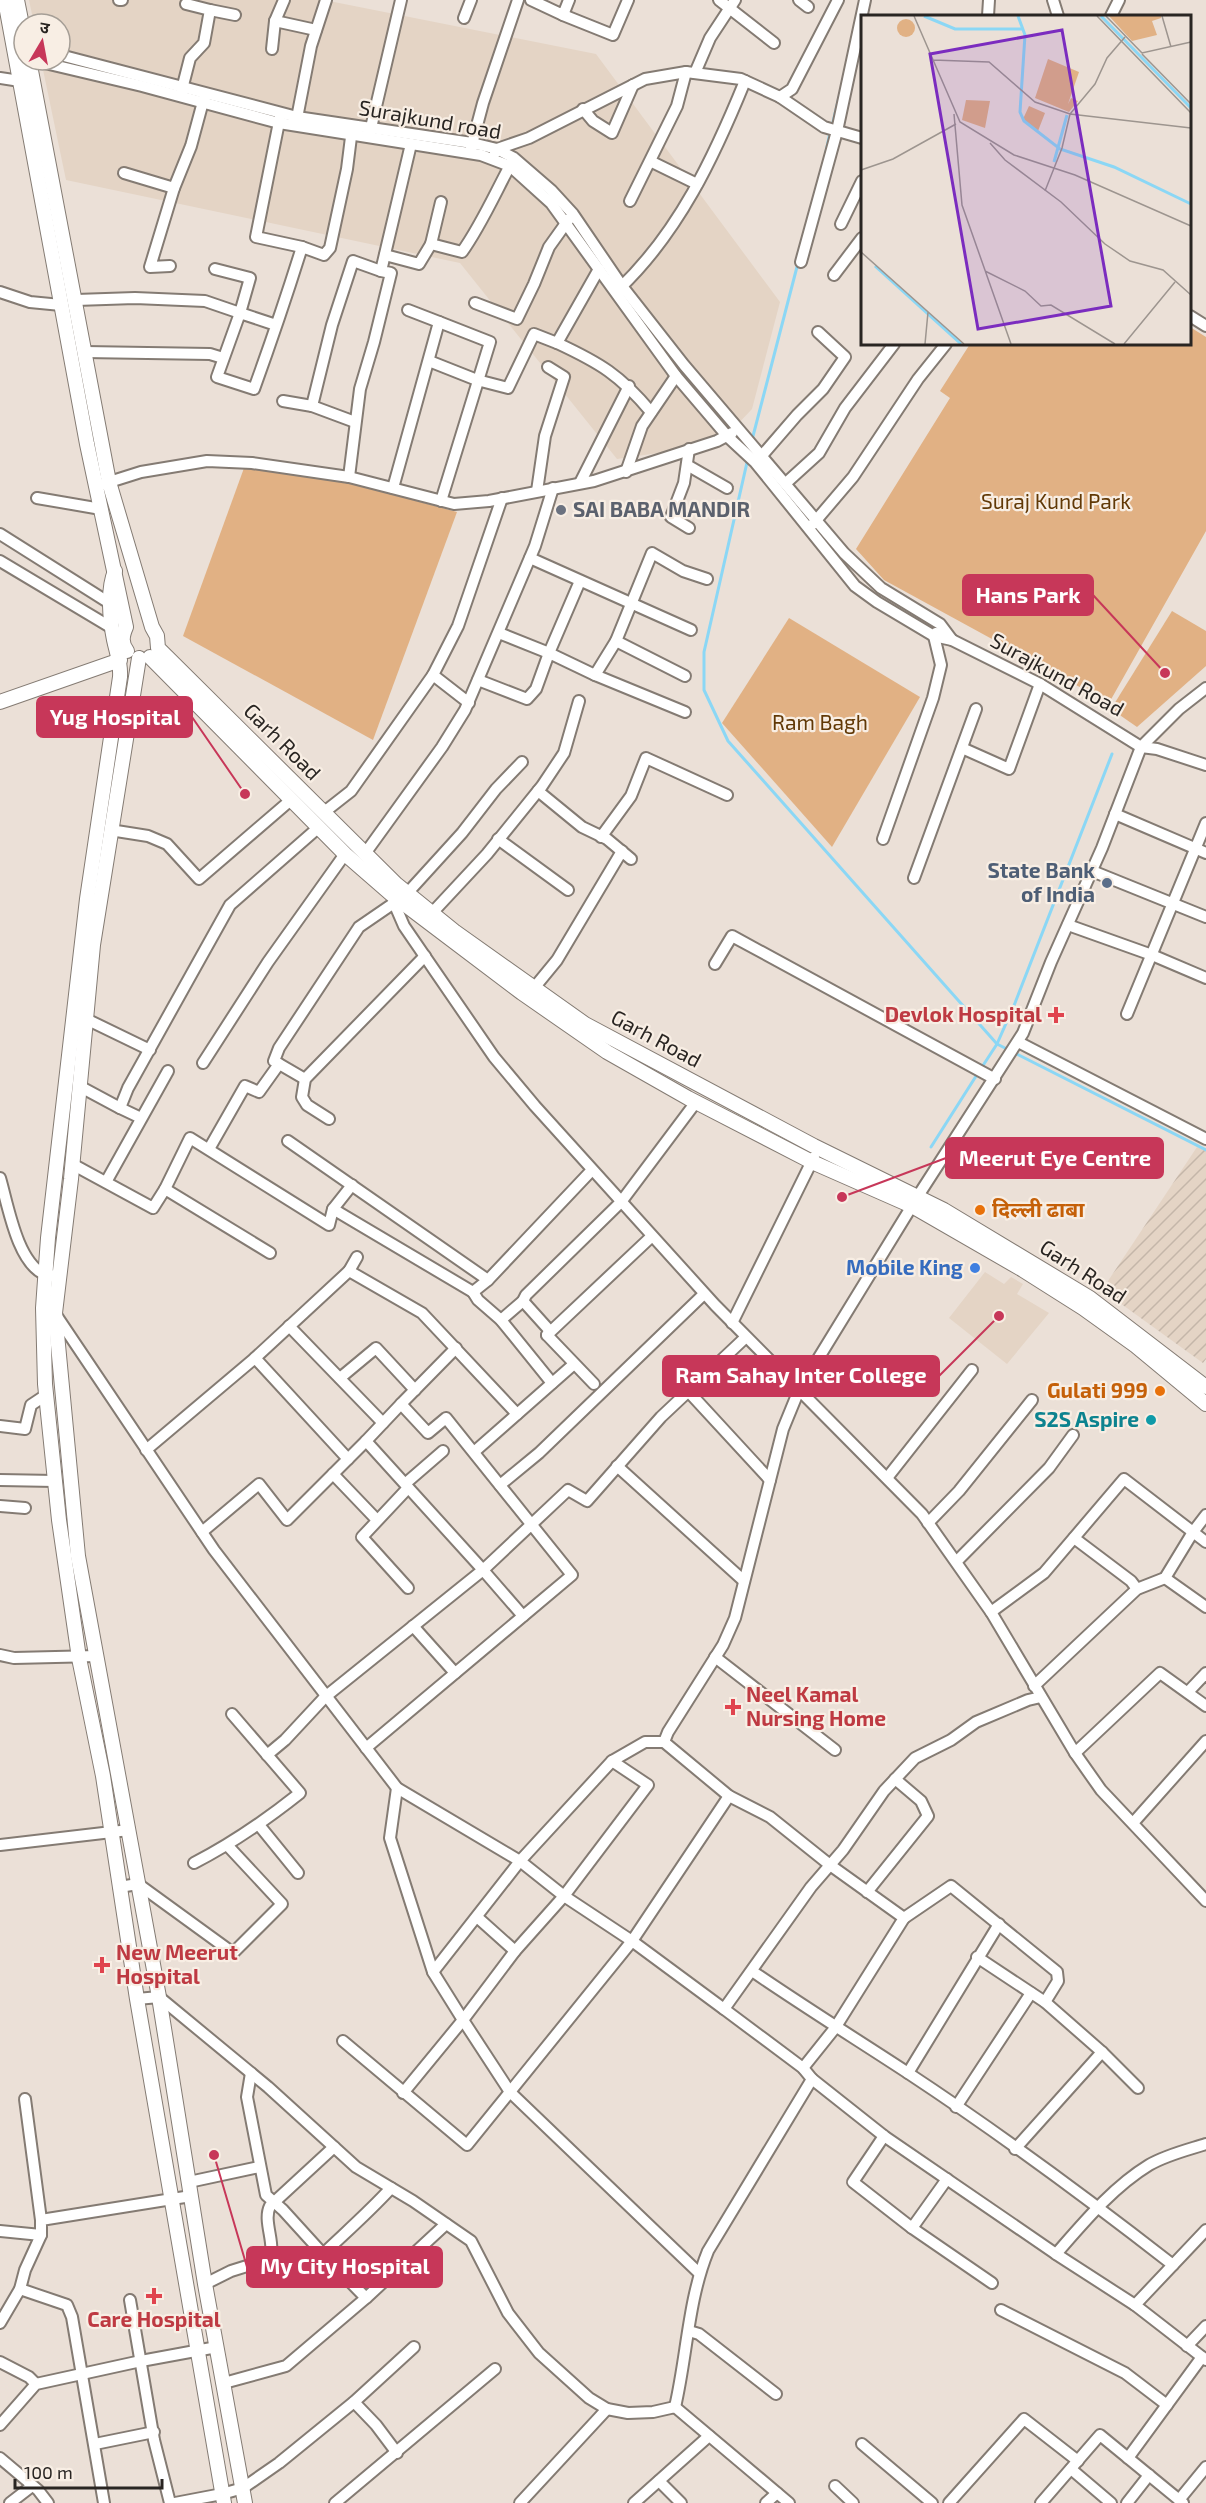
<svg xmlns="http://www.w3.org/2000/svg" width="1206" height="2503" font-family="'Exo 2','Noto Sans Devanagari',sans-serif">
<defs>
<pattern id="industrial-furrows" width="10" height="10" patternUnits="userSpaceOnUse" patternTransform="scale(1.5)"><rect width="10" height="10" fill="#e4d4c5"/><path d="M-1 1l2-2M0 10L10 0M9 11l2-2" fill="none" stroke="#c4b6a9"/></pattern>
</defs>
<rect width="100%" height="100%" fill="#ebe0d7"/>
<g fill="#e4d4c5">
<path d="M29,0H324L596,54L780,302L752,409L719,444L617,459L460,263L66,180L41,60H60V24H34Z"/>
<path d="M985,1272L1004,1284L1011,1277L1023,1284L1017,1294L1049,1313L1007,1364L949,1318Z"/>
</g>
<path fill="url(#industrial-furrows)" d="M1197,1147L1206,1151V1359L1203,1363L1102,1290Z"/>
<g fill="#e1b184">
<path d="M1190,327L1206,337V531L1109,703L884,580L856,549L950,398L940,391L970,344H1190Z"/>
<path d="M244,468L355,484L457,512L373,740L183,636Z"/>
<path d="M1172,611L1206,631V666L1137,727L1111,709Z"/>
<path d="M789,618L920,697L832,847L722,723Z"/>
</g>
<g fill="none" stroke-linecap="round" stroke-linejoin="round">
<g stroke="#8bd7f5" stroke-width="3">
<path d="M832,126L839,97"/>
<path d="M826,152L830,132"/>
<path d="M752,440L798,263"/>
<path d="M748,458L704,652V690L728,741L997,1044L1206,1150"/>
<path d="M982,1067L997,1044L1015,1003L1112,754"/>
<path d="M931,1147L978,1073"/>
</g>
<g stroke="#847b73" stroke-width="14">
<g id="minor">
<path d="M119,0H122"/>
<path d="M531,0L563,15L569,0"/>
<path d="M719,0L774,43"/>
<path d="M799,0L808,7"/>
<path d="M1053,0L1058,16"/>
<path d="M210,10L235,15"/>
<path d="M563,15L613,35L628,0"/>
<path d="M988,16L989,0"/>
<path d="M1111,16L1119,0"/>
<path d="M464,18L471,0"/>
<path d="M275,21L284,0"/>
<path d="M272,49L275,21L316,30"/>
<path d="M60,55L297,117L472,143L497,149L514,158L551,190L573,214L622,286L684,365L844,553L881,588L940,624L952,640"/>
<path d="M32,60L142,86L279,123L481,155L510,166L551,203L676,376L728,437L755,462L855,586L877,602L934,636L952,640L1040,684L1141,747L1157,749L1206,765"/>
<path d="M695,73L710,38L735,0"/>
<path d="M0,78L20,81"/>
<path d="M181,93L190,58L204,43L210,10L186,4"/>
<path d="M780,97L792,89L838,0"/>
<path d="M583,109L593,121L612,133L633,85"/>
<path d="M280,117L256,237L302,247"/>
<path d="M296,123L311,46L326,0"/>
<path d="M370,132L401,0"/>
<path d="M471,148L483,103L518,0"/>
<path d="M495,153L497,149L529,138L645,79L686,72L741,79L780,97L824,127L862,138"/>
<path d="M652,162L697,184"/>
<path d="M124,173L174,188"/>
<path d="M630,201L677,106L686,72"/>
<path d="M841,224L862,181"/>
<path d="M431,244L441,202"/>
<path d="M385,255L419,264L431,244L462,252C482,224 496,191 513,160"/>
<path d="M801,262L837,131L865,0"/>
<path d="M170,266L150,267L174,188L191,146L204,98"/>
<path d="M599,269L557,343C600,363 620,375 651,412"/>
<path d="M834,275L862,238"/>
<path d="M619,289C679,232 714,157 745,81"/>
<path d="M0,292L30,302L61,305"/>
<path d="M76,300L135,298L205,301L240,313L250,278L215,269"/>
<path d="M475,303L517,319L534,284L549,247L569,219"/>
<path d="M1190,316L1206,326"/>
<path d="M439,322L490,342L441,501"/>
<path d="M276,325L240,313L217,377L254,389C271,342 287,295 302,247L324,255L330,248L347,169L352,129"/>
<path d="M85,352L210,354L223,358"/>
<path d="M429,361L477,380L508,388L534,334L557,343"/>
<path d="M283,401L312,406"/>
<path d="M355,422L312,406L332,325L353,261L381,271"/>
<path d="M689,449L684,483L671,517L689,528"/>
<path d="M759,459L797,415L823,389L845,357L818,332"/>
<path d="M687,465L727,488"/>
<path d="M626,472L642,426L676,376"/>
<path d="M349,477L360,389L374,342L391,273L381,271L411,144"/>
<path d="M580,483L629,386"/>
<path d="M786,483L819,453L845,408L894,344"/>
<path d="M103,484L141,472L207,461L252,463L349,477L454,504L489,501L594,481L717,441L732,433"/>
<path d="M393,488L439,322L408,310"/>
<path d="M537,491L545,436L564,377L548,367"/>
<path d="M37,498L101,509"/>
<path d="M813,524L853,477L918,379L946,344"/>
<path d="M0,534L111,604"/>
<path d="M530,558L691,630"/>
<path d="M0,561L112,628"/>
<path d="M499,633L549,653L580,581"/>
<path d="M616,641L685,676"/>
<path d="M595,675L685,712"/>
<path d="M478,680L527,699L536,689L549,653L595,675L616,641L652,553L683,571L707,579"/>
<path d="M469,703L433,675L458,626L502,498"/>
<path d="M962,748L1009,769L1040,684"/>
<path d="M538,791L582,827L607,839L631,859"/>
<path d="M323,813L351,791L433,675"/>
<path d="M1115,814L1206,853"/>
<path d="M110,830L148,836L167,844L199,879L292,799"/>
<path d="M601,837L631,796L646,758L727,795"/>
<path d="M498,839L568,890"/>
<path d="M883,839L933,698L941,665L934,636L936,633"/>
<path d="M364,855L442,747L465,710L535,546L553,488"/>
<path d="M1092,871L1206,917"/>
<path d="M914,878L976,709"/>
<path d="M392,892L394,903L404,926L494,1057L535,1106L715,1305L922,1514L991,1612L1075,1753L1101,1790L1206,1901"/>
<path d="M402,899L462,833L496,789L522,762"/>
<path d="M432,913L487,854L542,786L564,753L579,701"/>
<path d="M1068,925L1152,955L1206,978"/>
<path d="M715,964L732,936L995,1079"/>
<path d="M534,988L557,960L622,851"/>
<path d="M1127,1014L1206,823"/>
<path d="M86,1019L150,1050"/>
<path d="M1018,1042L1206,1139"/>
<path d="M203,1063L268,962L345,854"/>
<path d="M305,1079L274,1061L279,1048L359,927L394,903"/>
<path d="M79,1086L120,1108"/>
<path d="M141,1118L120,1108L128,1088L230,905L319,827"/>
<path d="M329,1119L307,1105L302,1097L305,1079L425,956"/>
<path d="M288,1141L488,1280L592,1170"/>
<path d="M209,1149L245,1086L259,1092L279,1064"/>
<path d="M72,1164L153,1208L165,1189L270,1253"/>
<path d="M0,1178C8,1205 17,1262 44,1274C48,1276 54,1275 58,1276"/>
<path d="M106,1182L168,1071"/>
<path d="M165,1189L190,1138L329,1225L333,1209L473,1292L488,1280"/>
<path d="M333,1209L352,1185"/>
<path d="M349,1271L357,1257"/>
<path d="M473,1292L478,1300L501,1320L552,1383"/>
<path d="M523,1301L550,1331L547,1335"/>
<path d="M56,1315L214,1550L397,1788L520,1861L564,1896L515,1951L477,1917"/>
<path d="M501,1320L523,1301L526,1295L621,1202L696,1102"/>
<path d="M732,1323L814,1157"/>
<path d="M289,1326L383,1423"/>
<path d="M255,1358L349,1271L422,1313L517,1414"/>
<path d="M340,1378L376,1348L415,1390"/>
<path d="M594,1384L547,1335L651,1237"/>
<path d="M688,1391L770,1480"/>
<path d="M401,1404L456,1348"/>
<path d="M0,1426L25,1429L31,1405L46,1395"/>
<path d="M146,1450L255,1358L348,1459"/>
<path d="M474,1452L574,1364"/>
<path d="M617,1466L744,1581"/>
<path d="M333,1474L366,1441"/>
<path d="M887,1478L972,1370"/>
<path d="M0,1480L55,1481"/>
<path d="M500,1485L539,1453L704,1294"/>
<path d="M0,1506L25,1508"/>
<path d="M928,1523L959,1491L1032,1400"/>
<path d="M202,1532L259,1484L287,1520L333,1474L377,1520"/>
<path d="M1074,1538L1131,1581L1137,1589"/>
<path d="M957,1561L1049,1468L1073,1435"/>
<path d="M1165,1578L1206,1607"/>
<path d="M408,1588L362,1537L408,1488L406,1483L443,1451"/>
<path d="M991,1612L1044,1573L1124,1479L1206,1542"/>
<path d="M413,1626L455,1673"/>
<path d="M0,1655L14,1658L97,1656"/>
<path d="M715,1657L835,1750"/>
<path d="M1034,1686L1137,1589L1165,1578L1193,1532L1206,1515"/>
<path d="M1188,1692L1206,1673"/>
<path d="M366,1748L572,1575C530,1523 488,1470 446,1418L428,1433L401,1404L366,1441L483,1570L568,1490L587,1501L661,1417L746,1337"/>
<path d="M1075,1753L1160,1673L1206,1706"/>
<path d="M267,1755L285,1740L325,1697L483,1570L523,1616"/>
<path d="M612,1761L645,1742H664"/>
<path d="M397,1788L390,1838L433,1972L463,2020L403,2093"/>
<path d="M1133,1823L1206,1741"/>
<path d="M259,1825L298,1873"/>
<path d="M0,1845L129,1830"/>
<path d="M194,1863C233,1843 266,1820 300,1793L232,1714"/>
<path d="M119,1887L138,1884L233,1953L282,1904L228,1846"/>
<path d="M867,1892L928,1816L921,1801L895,1779"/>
<path d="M904,1918L951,1886L1057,1972L1058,1981L1045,2002"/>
<path d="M515,1951L463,2020L510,2092L699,2273"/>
<path d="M977,1957L1045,2002L1102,2052L1138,2088"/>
<path d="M752,1971C803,2006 856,2039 908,2073C999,2133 1087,2198 1173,2265"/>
<path d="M433,1972L520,1861L612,1761L648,1785L564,1896L632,1941L724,2009"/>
<path d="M137,1999L159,1997L268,2087L356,2167L413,2201L471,2241L508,2313L539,2353L589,2398L607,2409L628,2413L653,2412L675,2407L789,2503"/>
<path d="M343,2041L467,2145L632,1941L729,1796"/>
<path d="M803,2068L835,2028L904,1918L830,1865L770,1817L729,1796L664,1742L668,1732L723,1645L735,1618L783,1429L799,1390L918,1196L1023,1033L1051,962L1102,848L1141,747L1179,709L1206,688"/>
<path d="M251,2073L247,2097L266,2195L283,2210L323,2254L366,2298"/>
<path d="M908,2073L999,1924"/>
<path d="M812,2079L884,2136L1056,2254L1135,2305L1206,2360"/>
<path d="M25,2099L41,2220"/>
<path d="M956,2107L1031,1993"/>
<path d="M884,2136L853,2182L912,2228L947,2179"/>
<path d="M1015,2149L1102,2052"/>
<path d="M189,2182L259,2167"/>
<path d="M912,2228L992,2283"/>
<path d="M0,2231L41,2235V2220L191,2196"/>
<path d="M323,2254C346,2232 369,2212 391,2188"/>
<path d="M1056,2254C1084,2222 1113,2187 1149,2165C1166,2155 1187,2150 1206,2144"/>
<path d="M205,2284L231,2271L263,2261L271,2255C274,2240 263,2220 270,2206L334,2147"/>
<path d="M20,2289L67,2305L72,2317L104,2503"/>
<path d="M130,2300L154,2440L170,2503"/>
<path d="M1135,2305L1206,2230"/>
<path d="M1001,2310L1125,2373L1167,2405"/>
<path d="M0,2323L20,2289L25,2270L41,2235"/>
<path d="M689,2331L699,2334L776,2394"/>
<path d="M1187,2346L1206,2326"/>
<path d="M0,2362L29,2377L36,2384"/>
<path d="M224,2383L286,2366L366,2298L446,2224"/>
<path d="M354,2402L376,2425L397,2453"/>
<path d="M675,2407C687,2356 688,2300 708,2251L812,2079L803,2068L724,2009L811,1887L843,1850L884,1791L915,1758L951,1740L976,1722L1028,1700L1041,1697"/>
<path d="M0,2425L36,2384L141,2361L217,2347"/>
<path d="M95,2444L154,2432"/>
<path d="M862,2444L932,2503"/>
<path d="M0,2458L38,2490L48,2503"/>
<path d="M1128,2458L1202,2357"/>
<path d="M1071,2469L1111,2503"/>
<path d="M659,2481L681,2503"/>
<path d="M835,2486L853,2503"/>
<path d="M1179,2500L1206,2467"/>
<path d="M10,2503L32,2486"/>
<path d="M175,2503L222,2494L243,2488L279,2463L354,2402L414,2347"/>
<path d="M335,2503L495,2369"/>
<path d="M520,2503L607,2409"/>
<path d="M634,2503L709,2436"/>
<path d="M766,2503L777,2493"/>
<path d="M949,2503L1024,2419L1078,2461"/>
<path d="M1041,2503L1100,2435L1183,2503"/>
<path d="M1127,2503L1149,2475"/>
</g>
</g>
<g stroke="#847b73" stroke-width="16">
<g id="major">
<path d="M5,0L87,444L126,627C122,636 121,643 127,651"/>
<path d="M17,0L24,35"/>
<path d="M29,60L109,482L152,627L157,636L158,648L396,884L454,931L585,1024L814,1146L944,1210L1090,1298L1206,1387"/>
<path d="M115,571C107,590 110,620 114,640C117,654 121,663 120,677L87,899L48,1238L43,1308L45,1384L59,1520L79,1658L103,1776L137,1999L224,2503"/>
<path d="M150,657L345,854L391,894L522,993L607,1052L688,1098L812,1162L912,1206L1023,1270L1083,1308L1136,1346L1206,1404"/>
<path d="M139,658L93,945L71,1179L55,1313L78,1556L159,1997L205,2284L245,2503"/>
<path d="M0,702L120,660"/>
</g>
</g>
<use href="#minor" stroke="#fff" stroke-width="10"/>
<use href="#major" stroke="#fff" stroke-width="14"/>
</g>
<circle fill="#6b7280" stroke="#f8eee4" stroke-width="2" cx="561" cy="510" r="6"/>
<circle fill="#5c6f8a" stroke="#f8eee4" stroke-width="2" cx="1107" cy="883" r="6"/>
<g fill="#e0444e" stroke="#f8eee4" stroke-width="2">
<path d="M1053 1006h6v6h6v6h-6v6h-6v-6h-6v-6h6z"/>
<path d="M730 1698h6v6h6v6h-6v6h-6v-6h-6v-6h6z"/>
<path d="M99 1956h6v6h6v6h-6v6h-6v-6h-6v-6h6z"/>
<path d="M151 2287h6v6h6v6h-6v6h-6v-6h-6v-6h6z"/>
</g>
<g fill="#e8710a" stroke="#f8eee4" stroke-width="2">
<circle cx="980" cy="1210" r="6"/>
<circle cx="1160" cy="1391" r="6"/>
</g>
<circle fill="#3f7fe0" stroke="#f8eee4" stroke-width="2" cx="975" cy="1268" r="6"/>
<circle fill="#0f9aa8" stroke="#f8eee4" stroke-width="2" cx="1151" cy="1420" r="6"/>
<g text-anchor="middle" stroke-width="4.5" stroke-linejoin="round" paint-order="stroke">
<g font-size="21" fill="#292522" stroke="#f8eee4">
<text transform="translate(430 120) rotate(10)" y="7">Surajkund road</text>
<text transform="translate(1057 675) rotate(29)" y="7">Surajkund Road</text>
<text transform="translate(282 742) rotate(45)" y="7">Garh Road</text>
<text transform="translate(656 1039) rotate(28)" y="7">Garh Road</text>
<text transform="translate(1083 1272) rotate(33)" y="7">Garh Road</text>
</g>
<g font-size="21" fill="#613805" stroke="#f8eee4">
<text x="1056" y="509">Suraj Kund Park</text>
<text x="820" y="730">Ram Bagh</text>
</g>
<g font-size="21" font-weight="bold" fill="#5b616d" stroke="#f8eee4" text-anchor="start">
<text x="573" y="517">SAI BABA MANDIR</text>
</g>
<g font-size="21" font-weight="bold" fill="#4e5e75" stroke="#f8eee4" text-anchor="end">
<text x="1095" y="878">State Bank<tspan x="1095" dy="24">of India</tspan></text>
</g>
<g font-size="21" font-weight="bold" fill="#be3a42" stroke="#f8eee4" text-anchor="start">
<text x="1042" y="1022" text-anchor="end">Devlok Hospital</text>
<text x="746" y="1702">Neel Kamal<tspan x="746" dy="24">Nursing Home</tspan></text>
<text x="116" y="1960">New Meerut<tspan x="116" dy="24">Hospital</tspan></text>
<text x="154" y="2327" text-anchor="middle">Care Hospital</text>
</g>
<g font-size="21" font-weight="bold" fill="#c56008" stroke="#f8eee4" text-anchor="start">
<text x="992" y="1217">दिल्ली ढाबा</text>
<text x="1148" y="1398" text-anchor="end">Gulati 999</text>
</g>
<g font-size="21" font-weight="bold" fill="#366cbe" stroke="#f8eee4" text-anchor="end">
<text x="963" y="1275">Mobile King</text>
</g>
<g font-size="21" font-weight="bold" fill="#0d838f" stroke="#f8eee4" text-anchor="end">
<text x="1139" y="1427">S2S Aspire</text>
</g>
</g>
<g transform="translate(861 15)">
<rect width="330" height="330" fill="#ebe0d7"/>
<path d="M36 13a9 9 0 1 1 18 0a9 9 0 1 1-18 0Z" fill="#e1b184"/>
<path d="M248,1H300V3L291,6L296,20L271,26ZM187,44L218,57L207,89L210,83L217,86L208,97L174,83ZM105,85L129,86L124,113L101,105ZM168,91L184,98L177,116L162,104Z" fill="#e1b184"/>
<path fill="none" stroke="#8bd7f5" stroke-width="3" d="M63,1L94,14H162M157,1L164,20L159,97L163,106L199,134L253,152L330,189M240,1L330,93M193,147L206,100M14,251L100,329"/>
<path fill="none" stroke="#9d958f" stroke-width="1.5" d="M53,1L99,107L153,140L214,160L330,211M236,1L330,98M245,1L281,38L330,27M301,1L310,32M281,39L330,89M72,45L128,47L174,87L209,99L330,113M93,99L101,190L150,329M129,128L144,145L200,187L244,229L269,246L302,255L330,280M0,155L32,144L95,109M184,176L201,133L209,99L234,69L246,43L264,22M0,237L103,329M124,256L164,276L180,291L190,290L254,329M64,329L67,297M263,329L314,267"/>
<path fill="#7b2cbf" fill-opacity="0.15" stroke="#7b2cbf" stroke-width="3" d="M201,15L250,291L117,314L69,39Z"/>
<rect width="330" height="330" fill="none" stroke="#292522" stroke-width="3"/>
</g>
<path fill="none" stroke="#c73759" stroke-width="2" d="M1165 673L1093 595M245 794L192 717M842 1197L946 1158M999 1316L939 1376M214 2155L247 2267"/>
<g fill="#c73759" stroke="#f8eee4" stroke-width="2">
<circle cx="1165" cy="673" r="6"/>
<circle cx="245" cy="794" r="6"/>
<circle cx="842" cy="1197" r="6"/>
<circle cx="999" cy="1316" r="6"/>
<circle cx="214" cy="2155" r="6"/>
</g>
<g fill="#c73759" stroke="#c73759" stroke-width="2">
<rect x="963" y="575" width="130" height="40" rx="6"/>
<rect x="37" y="697" width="155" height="40" rx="6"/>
<rect x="946" y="1138" width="217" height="40" rx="6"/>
<rect x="663" y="1356" width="276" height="40" rx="6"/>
<rect x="247" y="2247" width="195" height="40" rx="6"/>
</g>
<g font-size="22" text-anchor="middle" font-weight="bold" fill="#fff">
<text x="1028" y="603">Hans Park</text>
<text x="115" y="725">Yug Hospital</text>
<text x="1055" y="1166">Meerut Eye Centre</text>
<text x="801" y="1383">Ram Sahay Inter College</text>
<text x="345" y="2274">My City Hospital</text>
</g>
<g transform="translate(42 42) rotate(10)"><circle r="28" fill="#f8eee4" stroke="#a59e96" stroke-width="1.5"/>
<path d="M0-4.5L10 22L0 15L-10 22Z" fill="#c73759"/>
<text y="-9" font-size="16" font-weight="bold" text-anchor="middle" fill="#292522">उ</text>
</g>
<path d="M15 2479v9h147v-9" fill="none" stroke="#292522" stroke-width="3"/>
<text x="24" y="2479" font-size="18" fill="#292522" stroke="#f8eee4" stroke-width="4.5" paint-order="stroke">100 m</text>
</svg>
